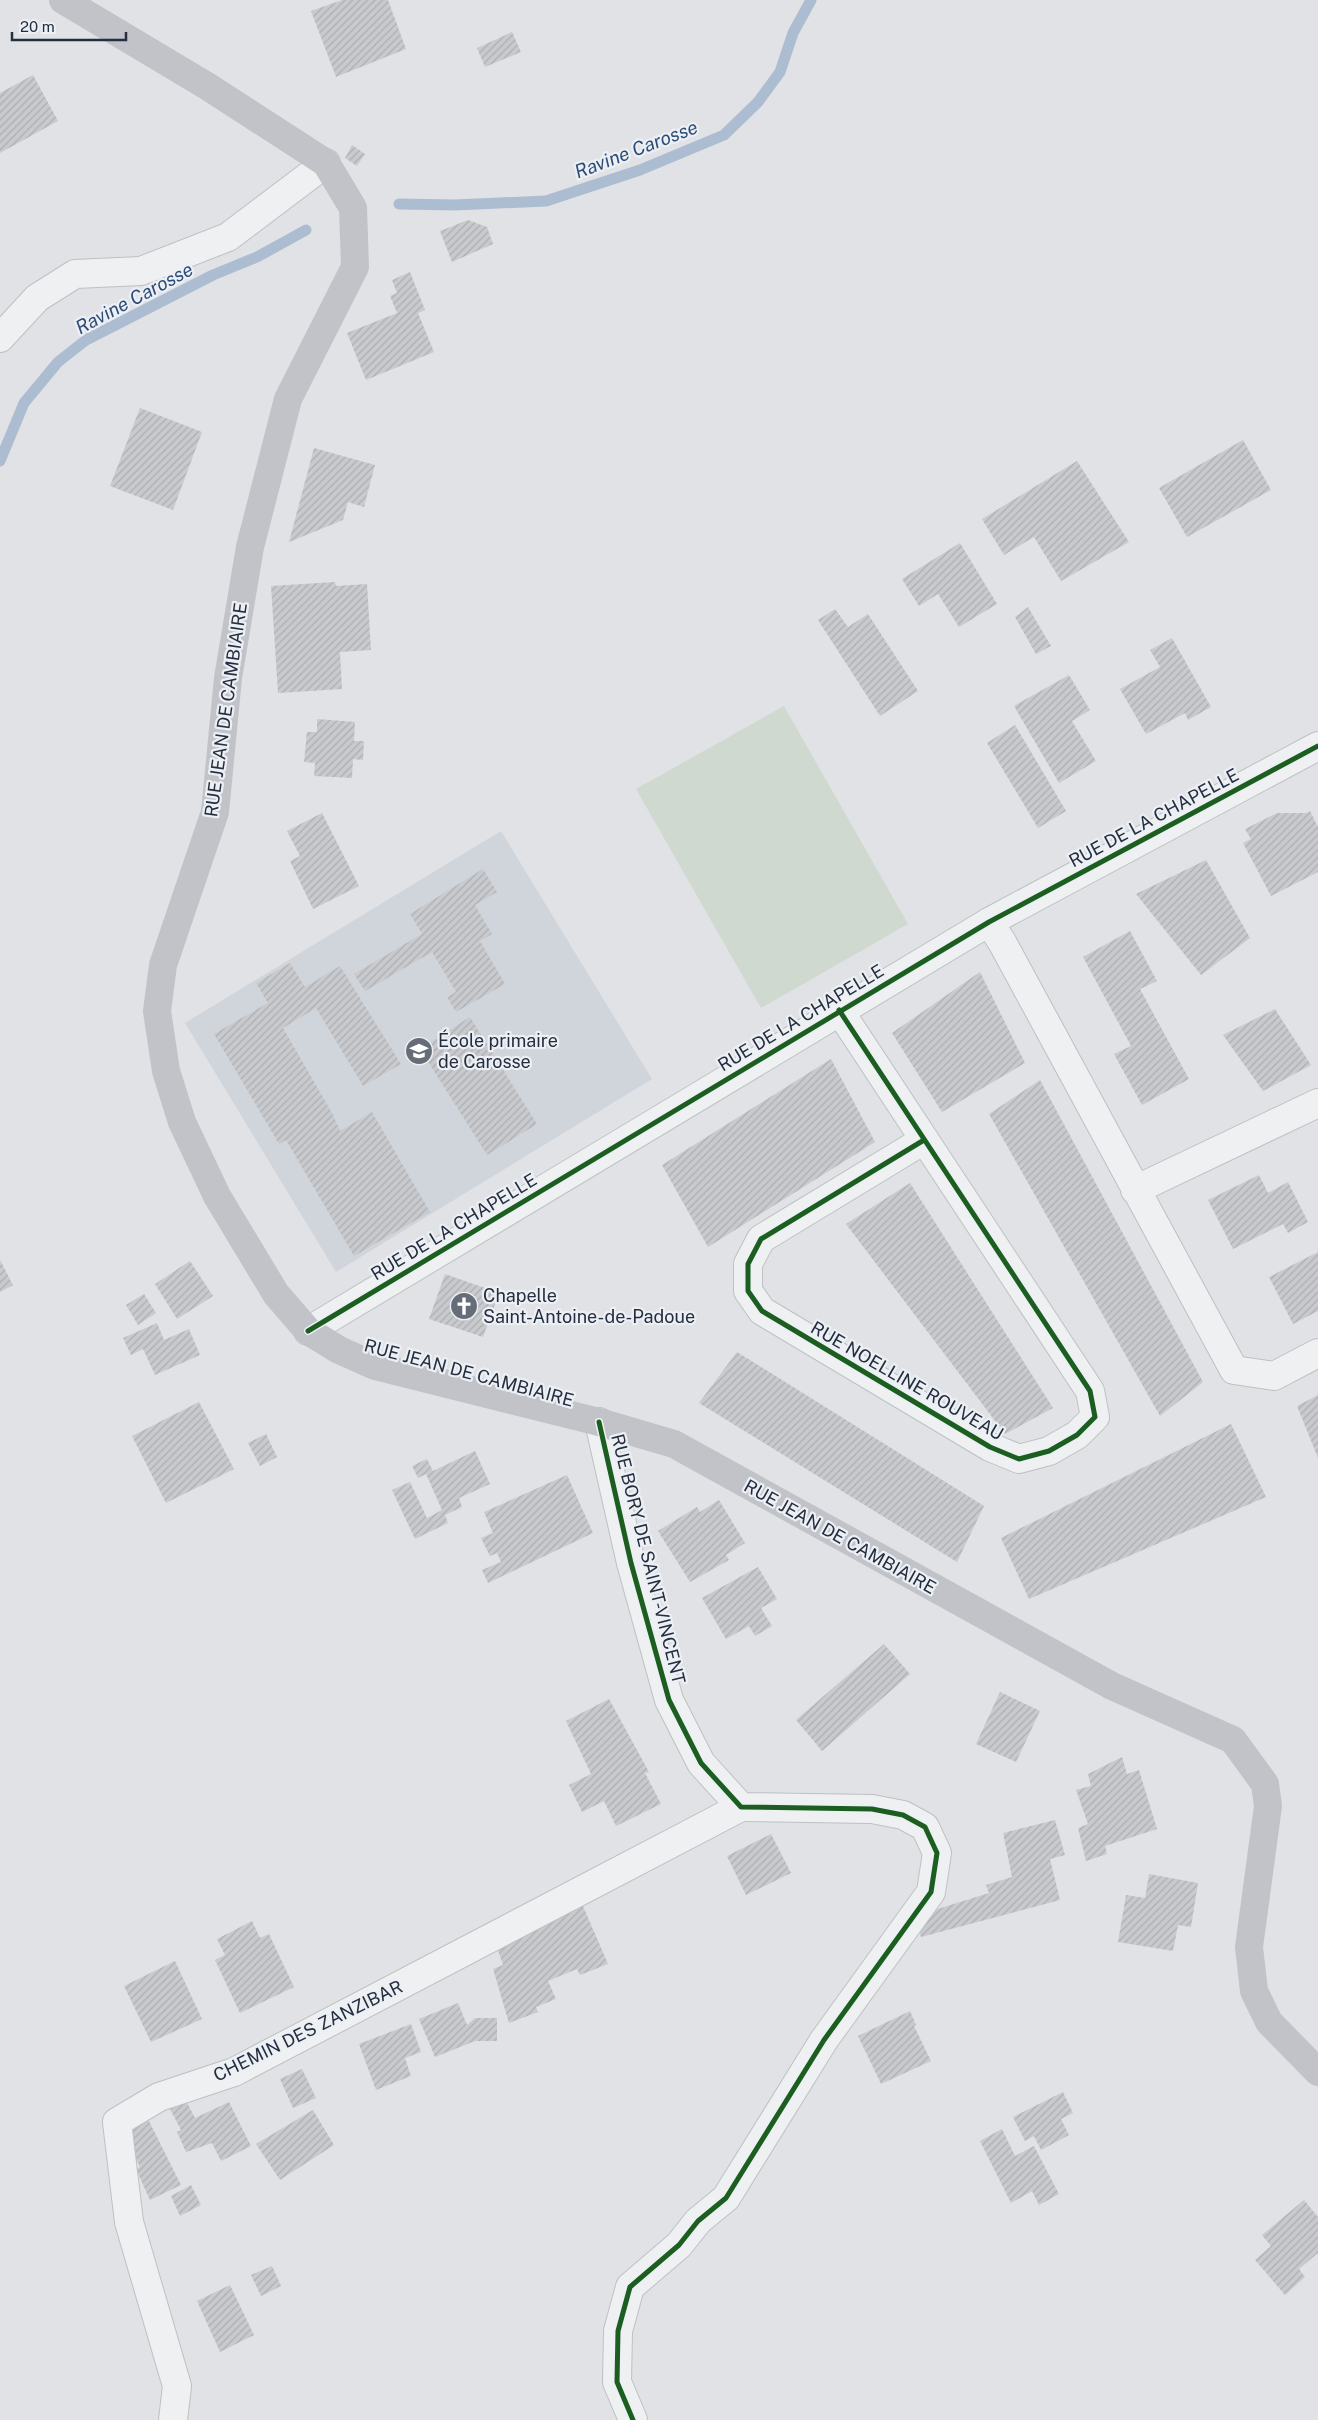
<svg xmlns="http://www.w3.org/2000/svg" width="1318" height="2420" font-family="'Public Sans',sans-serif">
<defs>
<pattern id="building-hatch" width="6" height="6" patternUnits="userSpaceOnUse" patternTransform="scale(1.25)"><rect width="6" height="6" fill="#c8cacd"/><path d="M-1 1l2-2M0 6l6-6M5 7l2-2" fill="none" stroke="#acaeb1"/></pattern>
</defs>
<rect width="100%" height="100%" fill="#e0e2e5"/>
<path fill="#d0d5dc" d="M501,831L652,1079L336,1272L185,1023Z"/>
<path fill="#d0d9cf" d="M784,706L908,924L761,1008L636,789Z"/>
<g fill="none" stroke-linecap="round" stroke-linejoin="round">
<g stroke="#acbdd2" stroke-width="11">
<path d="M399,204L455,205L546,201L640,170L724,135L758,102L780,72L793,33L811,0"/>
<path d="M0,461L24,403L58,362L86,340L213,275L257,257L306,230"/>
</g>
</g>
<g fill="url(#building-hatch)">
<path d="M342,0H388L406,49L336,77L311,11Z"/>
<path d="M512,32L521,52L485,67L477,48Z"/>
<path d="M33,75L58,121L0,153V93Z"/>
<path d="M352,145L365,154L357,166L345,158Z"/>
<path d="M468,220L487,227L493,244L452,262L440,231Z"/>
<path d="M410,272L425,310L418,313L434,352L366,380L347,333L397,313L390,296L397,293L392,280Z"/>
<path d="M140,408L202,432L173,510L110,486Z"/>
<path d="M1243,440L1271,490L1187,537L1159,488Z"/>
<path d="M314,448L375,465L364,507L348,502L343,520L289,542Z"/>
<path d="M1077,461L1129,542L1061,581L1034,537L1004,555L982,519Z"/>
<path d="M960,543L997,604L959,627L938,594L919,606L902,579Z"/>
<path d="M335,582L336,586L367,584L371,650L340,652L342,689L278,693L271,586Z"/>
<path d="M1028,607L1051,646L1036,654L1015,617Z"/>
<path d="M835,609L848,627L868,614L918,691L880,716L818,620Z"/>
<path d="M1172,638L1211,707L1188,720L1185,713L1146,734L1120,689L1160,667L1150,650Z"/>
<path d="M1069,675L1090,710L1072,721L1096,761L1059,783L1014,706Z"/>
<path d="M317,719L355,722L354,741H364L363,760L353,759L352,778L314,776L315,763L304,762L307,732H317Z"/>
<path d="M1015,725L1066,811L1038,828L987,743Z"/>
<path d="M1310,811L1318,827V872L1271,896L1243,843L1251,839L1245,829L1277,813H1307Z"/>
<path d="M322,813L359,886L313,909L290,861L300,856L287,831Z"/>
<path d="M1206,860L1250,938L1201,975L1136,894Z"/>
<path d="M483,869L497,892L475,905L492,934L480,941L505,984L456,1012L447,997L456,992L432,952L365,991L354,974L422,934L410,914Z"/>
<path d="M1130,931L1157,981L1140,989L1189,1079L1142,1105L1114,1054L1131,1046L1083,957Z"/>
<path d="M290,963L305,987L340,966L401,1064L363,1086L316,1008L283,1028L332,1113L340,1131L372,1112L430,1212L354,1256L286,1140L279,1144L214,1034L268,1003L256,983Z"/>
<path d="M980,972L1025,1063L942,1112L892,1033Z"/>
<path d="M1275,1009L1311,1065L1263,1091L1223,1035Z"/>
<path d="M470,1017L537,1124L487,1155L420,1049Z"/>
<path d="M831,1059L875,1142L708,1247L662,1165Z"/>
<path d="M1040,1080L1203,1382L1160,1416L989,1114Z"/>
<path d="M1259,1175L1268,1193L1288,1182L1308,1222L1288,1233L1283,1224L1233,1249L1208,1200Z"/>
<path d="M910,1183L1053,1408L1005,1434L846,1224Z"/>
<path d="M1318,1252V1311L1293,1324L1269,1277Z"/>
<path d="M0,1260L13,1285L0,1292Z"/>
<path d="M190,1261L213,1296L177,1319L155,1284Z"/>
<path d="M445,1274L499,1293L483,1337L429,1319Z"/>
<path d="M144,1294L156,1313L138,1325L126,1305Z"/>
<path d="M157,1323L164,1340L189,1329L200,1355L155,1375L143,1349L131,1355L123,1338Z"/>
<path d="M737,1352L984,1506L957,1562L699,1403Z"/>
<path d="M1318,1395V1458L1297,1406Z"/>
<path d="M199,1402L234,1469L166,1503L132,1436Z"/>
<path d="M1231,1424L1266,1497L1029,1599L1001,1538Z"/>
<path d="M266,1434L277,1457L260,1466L248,1443Z"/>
<path d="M475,1451L490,1484L459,1498L462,1507L445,1515L448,1523L415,1539L392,1490L410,1482L427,1518L442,1510L426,1474L418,1478L412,1466L427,1459L433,1471Z"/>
<path d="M567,1475L593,1533L488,1583L482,1570L501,1562L497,1553L490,1556L481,1538L493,1533L484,1512Z"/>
<path d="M719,1500L745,1543L726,1555L729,1560L690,1582L658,1531L697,1507L700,1512Z"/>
<path d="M758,1567L777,1599L761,1608L772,1626L755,1636L749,1626L726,1639L702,1598Z"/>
<path d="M884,1644L910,1674L822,1751L796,1720Z"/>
<path d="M1000,1692L1040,1711L1016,1762L976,1744Z"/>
<path d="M609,1699L649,1772L645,1773L661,1804L616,1826L604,1801L582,1812L569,1785L591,1774L566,1721Z"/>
<path d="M1122,1757L1127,1774L1139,1770L1157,1829L1105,1846L1107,1854L1086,1861L1078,1828L1088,1824L1076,1790L1091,1786L1088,1774Z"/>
<path d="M1055,1820L1065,1855L1050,1859L1060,1900L921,1937L915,1916L989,1893L986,1885L1012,1877L1003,1833Z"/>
<path d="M771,1834L791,1873L746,1895L727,1856Z"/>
<path d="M1149,1874L1198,1883L1191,1927L1178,1925L1173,1951L1118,1942L1126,1895L1145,1898Z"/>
<path d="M583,1906L608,1964L580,1975L577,1969L548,1981L556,1999L536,2007L538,2012L509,2023L493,1969L503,1965L496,1944Z"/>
<path d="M252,1921L260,1938L269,1934L294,1987L240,2013L215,1960L225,1955L217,1939Z"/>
<path d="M175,1961L202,2019L151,2042L124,1986Z"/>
<path d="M458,2003L467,2025L475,2018H497V2041H475L435,2057L419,2019Z"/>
<path d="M910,2011L916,2025L914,2026L931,2061L881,2084L858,2036Z"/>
<path d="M411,2024L421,2052L405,2058L411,2076L376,2090L359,2044Z"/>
<path d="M302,2069L316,2098L293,2108L280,2079Z"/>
<path d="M1063,2092L1073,2113L1061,2119L1069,2135L1041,2150L1034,2136L1025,2141L1013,2117Z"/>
<path d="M186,2101L195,2118L229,2102L251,2146L221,2161L212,2143L186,2152L177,2132L181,2130L170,2109Z"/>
<path d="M313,2110L334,2145L280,2180L256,2144Z"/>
<path d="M146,2115L181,2185L150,2200L136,2169L140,2167L129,2144L135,2125Z"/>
<path d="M1002,2129L1015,2156L1034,2146L1059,2194L1039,2205L1032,2191L1011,2203L980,2141Z"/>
<path d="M191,2185L201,2205L180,2216L171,2196Z"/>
<path d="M1304,2200L1318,2217V2253L1299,2269L1305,2277L1285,2295L1255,2260L1271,2246L1262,2235Z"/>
<path d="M272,2266L281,2286L261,2296L251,2275Z"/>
<path d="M230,2285L254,2335L220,2352L197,2301Z"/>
</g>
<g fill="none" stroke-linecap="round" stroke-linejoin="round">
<g stroke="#bec0c3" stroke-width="30">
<g id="street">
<path d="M0,338L37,298L75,274L141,271L228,237L326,163"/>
<path d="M989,922L1002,942L1234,1370L1274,1376L1318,1353"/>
<path d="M839,1010L1090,1391L1095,1417L1077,1435L1049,1451L1019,1459L990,1447L762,1311L748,1291V1264L761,1239L924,1140"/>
<path d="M1135,1190L1318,1103"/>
<path d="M308,1331L989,922L1318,746"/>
<path d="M599,1422L631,1563L669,1700L701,1763L741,1807L872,1809L903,1815L925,1827L937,1853L931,1892L824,2040L726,2198L698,2221L679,2245L630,2287L618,2331L617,2382L633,2420"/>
<path d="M173,2420L177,2386L129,2222L117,2122L159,2097L234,2072L741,1807"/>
</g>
</g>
<use href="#street" stroke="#eef0f2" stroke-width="28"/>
<path stroke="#c1c3c8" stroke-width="28" d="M63,0L207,86L326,163L353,208L355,267L288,399L250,547L228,678L215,812L163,965L157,1011L166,1071L182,1122L217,1196L276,1294L308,1331L339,1350L375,1366L599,1422L674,1444L1112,1686L1233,1740L1265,1784L1268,1806L1249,1947L1254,1991L1269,2022L1318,2072"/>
<g stroke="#ecf0f5" stroke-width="8">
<g id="cycleway">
<path d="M839,1010L1090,1391L1095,1417L1077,1435L1049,1451L1019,1459L990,1447L762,1311L748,1291V1264L761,1239L924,1140"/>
<path d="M308,1331L989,922L1318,746"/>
<path d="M599,1422L631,1563L669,1700L701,1763L741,1807L872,1809L903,1815L925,1827L937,1853L931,1892L824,2040L726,2198L698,2221L679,2245L630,2287L618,2331L617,2382L633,2420"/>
</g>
</g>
<use href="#cycleway" stroke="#1b5e20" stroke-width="5"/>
</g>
<defs>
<g id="school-disc" transform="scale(1.4375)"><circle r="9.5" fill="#666d79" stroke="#ecf0f5"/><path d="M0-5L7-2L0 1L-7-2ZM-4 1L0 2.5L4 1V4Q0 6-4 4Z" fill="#fff"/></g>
<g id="church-disc" transform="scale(1.4375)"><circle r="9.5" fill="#666d79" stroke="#ecf0f5"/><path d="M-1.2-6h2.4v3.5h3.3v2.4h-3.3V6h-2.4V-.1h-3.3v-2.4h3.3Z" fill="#fff"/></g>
</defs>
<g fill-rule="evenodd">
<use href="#school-disc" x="419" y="1051"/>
<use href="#church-disc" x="464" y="1306"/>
</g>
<g text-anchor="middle" stroke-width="4.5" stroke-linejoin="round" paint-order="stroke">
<g font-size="18" fill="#252e3f" stroke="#ecf0f5">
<text transform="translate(226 710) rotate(-82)" y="6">RUE JEAN DE CAMBIAIRE</text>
<text transform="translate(1154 818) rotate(-28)" y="6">RUE DE LA CHAPELLE</text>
<text transform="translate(801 1018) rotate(-31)" y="6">RUE DE LA CHAPELLE</text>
<text transform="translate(454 1227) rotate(-31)" y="6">RUE DE LA CHAPELLE</text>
<text transform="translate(469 1373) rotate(15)" y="6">RUE JEAN DE CAMBIAIRE</text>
<text transform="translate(907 1381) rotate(30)" y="6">RUE NOELLINE ROUVEAU</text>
<text transform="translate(840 1537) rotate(29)" y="6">RUE JEAN DE CAMBIAIRE</text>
<text transform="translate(648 1559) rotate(76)" y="6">RUE BORY DE SAINT-VINCENT</text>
<text transform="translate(308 2031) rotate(-26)" y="6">CHEMIN DES ZANZIBAR</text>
</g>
<g font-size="18" fill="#252e3f" stroke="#ecf0f5" text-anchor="start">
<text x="438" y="1047">École primaire<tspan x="438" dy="21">de Carosse</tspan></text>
<text x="483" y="1302">Chapelle<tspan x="483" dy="21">Saint-Antoine-de-Padoue</tspan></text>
</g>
<g font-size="19" font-style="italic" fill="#2d4c75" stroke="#ecf0f5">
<text transform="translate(636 149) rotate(-21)" y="7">Ravine Carosse</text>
<text transform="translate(134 298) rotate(-28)" y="7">Ravine Carosse</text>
</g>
</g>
<path d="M12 32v8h114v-8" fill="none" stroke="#252e3f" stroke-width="2.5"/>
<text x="20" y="32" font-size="15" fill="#252e3f" stroke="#ecf0f5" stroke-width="4" paint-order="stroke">20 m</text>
</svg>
